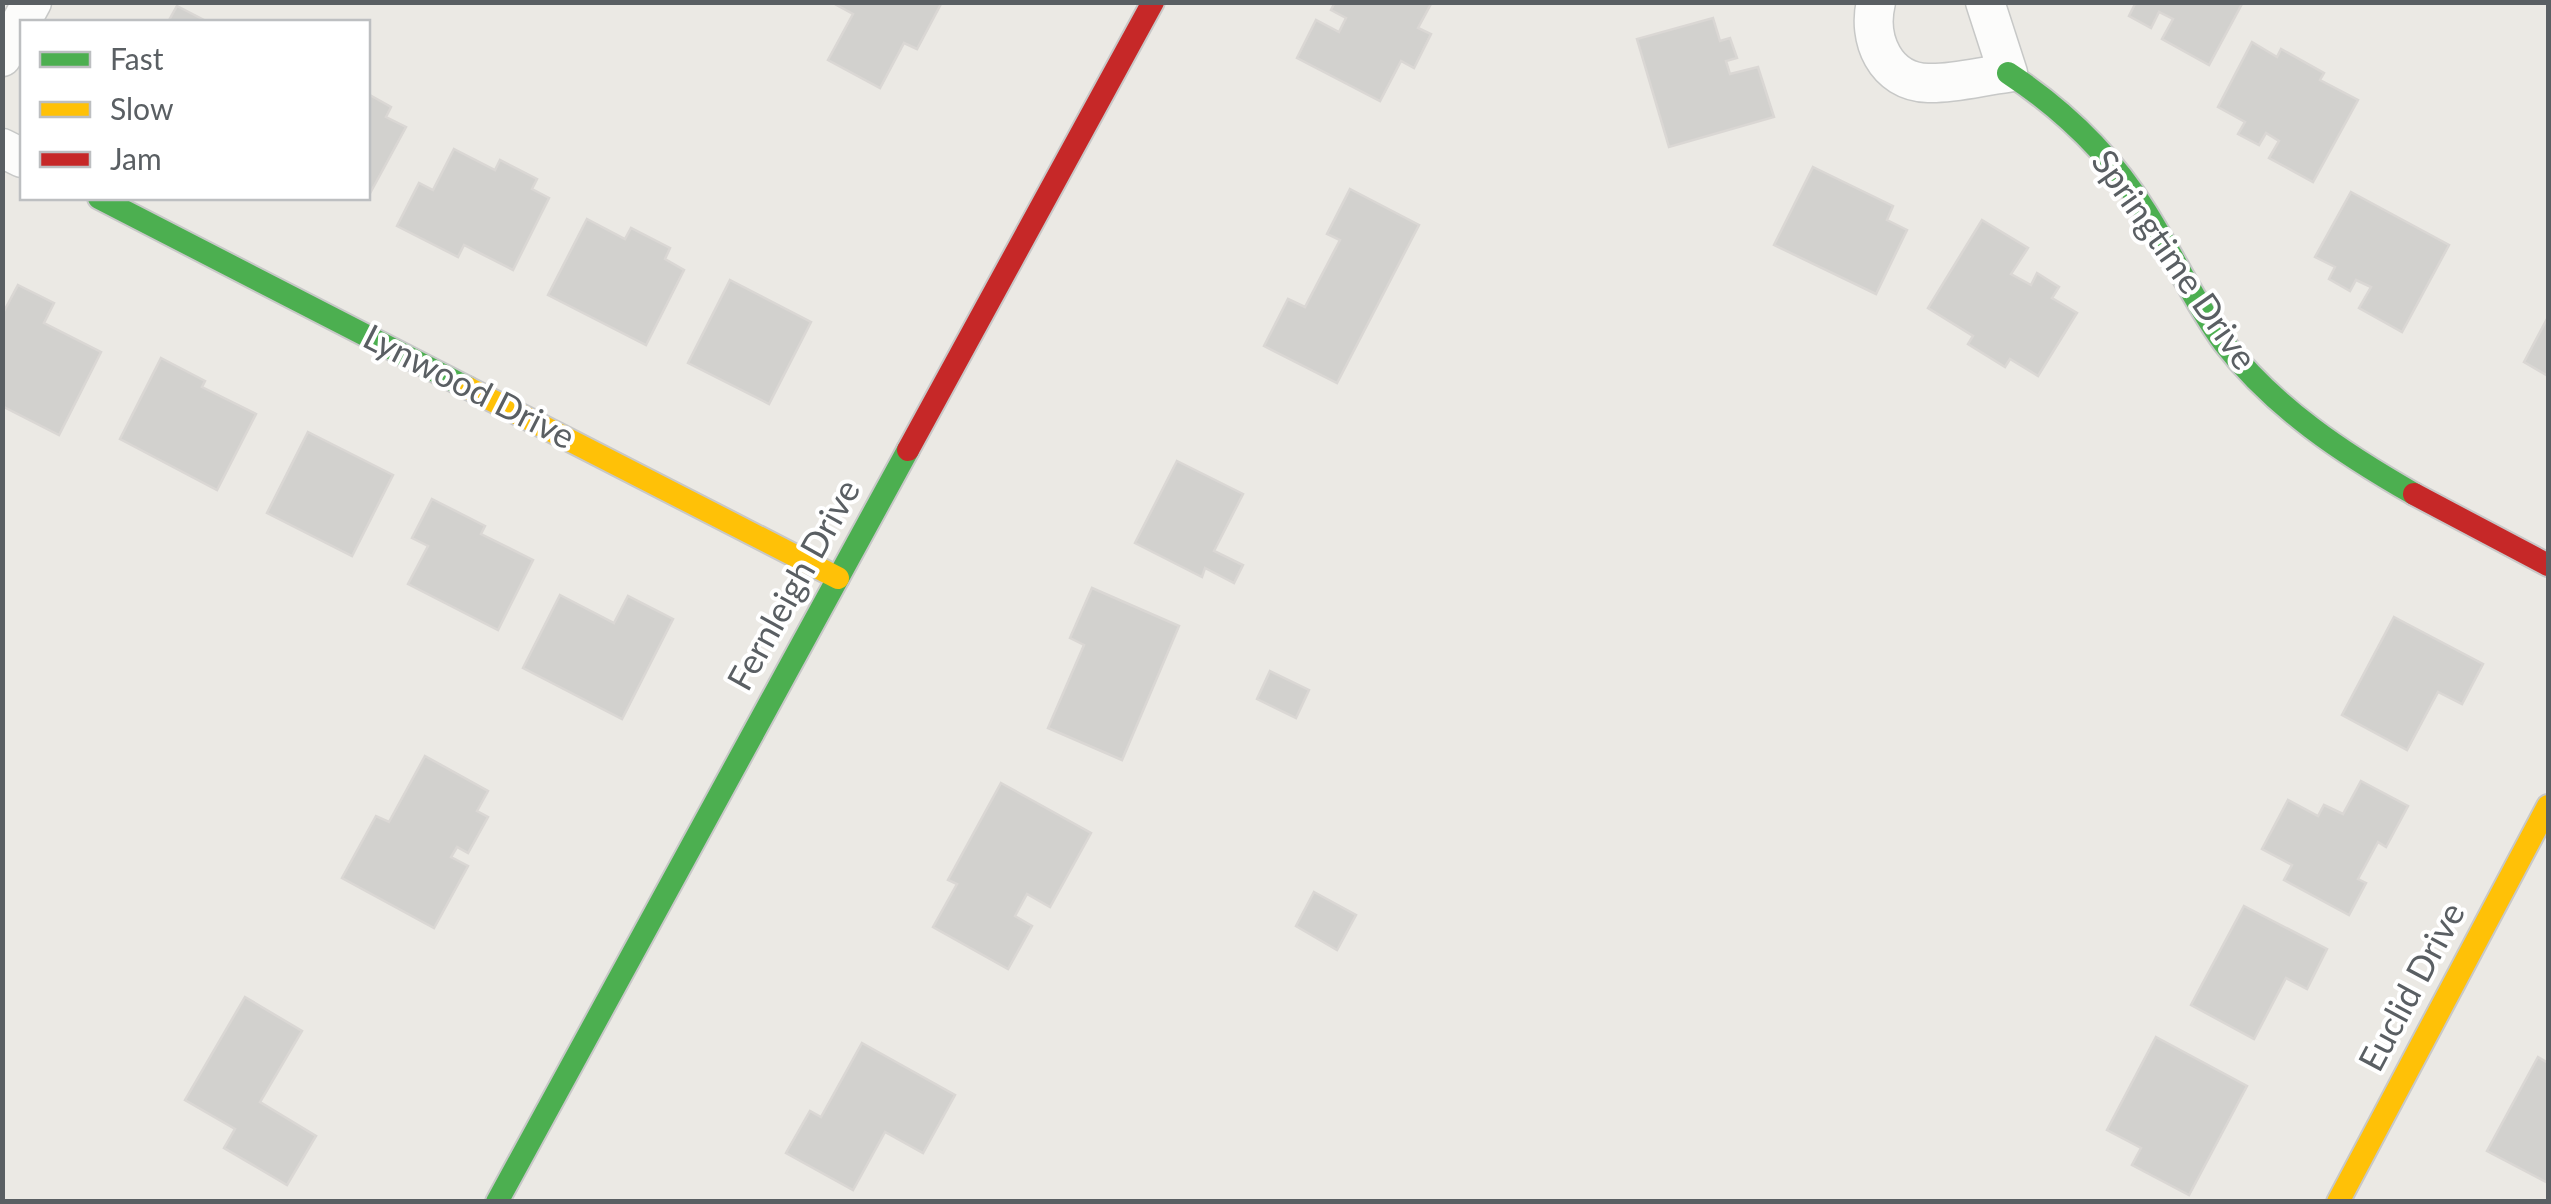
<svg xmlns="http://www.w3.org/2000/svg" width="2551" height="1204" font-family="Lato,sans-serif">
<rect width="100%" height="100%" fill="#ebe9e4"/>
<g fill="#d2d1ce" stroke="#dad7d4" stroke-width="2.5">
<path d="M831,2H942L917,49L904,43L880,88L828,60L853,14Z"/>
<path d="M1335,2H1432L1418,28L1431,34L1414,68L1401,61L1380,101L1297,58L1316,20L1339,32L1346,18L1331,10Z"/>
<path d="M2136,2H2243L2209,65L2162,39L2173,19L2159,12L2151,28L2129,16Z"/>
<path d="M177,6L208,22H168Z"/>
<path d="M1713,18L1720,41L1730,38L1737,58L1726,61L1730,74L1758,67L1774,117L1669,147L1637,39Z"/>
<path d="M2252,42L2277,57L2281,49L2324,73L2320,80L2358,100L2313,182L2269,158L2279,141L2266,133L2259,145L2238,134L2245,122L2218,107Z"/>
<path d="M368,94L391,107L386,117L406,127L368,197Z"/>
<path d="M454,149L495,170L500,160L537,179L532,189L549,198L513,270L464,245L458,257L397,226L419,183L433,190Z"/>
<path d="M1813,167L1893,206L1887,220L1907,230L1876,294L1774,245Z"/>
<path d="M1350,189L1419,225L1337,383L1264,346L1288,299L1305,307L1340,240L1327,234Z"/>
<path d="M2351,192L2449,245L2402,332L2359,308L2371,287L2356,280L2350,291L2329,279L2335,267L2315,257Z"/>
<path d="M587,219L625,239L631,228L670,248L665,259L684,270L646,345L548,295Z"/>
<path d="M1982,220L2028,248L2011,274L2031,285L2037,273L2059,287L2052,298L2077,313L2038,376L2010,359L2005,367L1968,344L1973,336L1928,308Z"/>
<path d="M730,280L811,322L769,404L688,363Z"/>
<path d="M18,285L54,303L44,323L101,352L59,435L2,406V315Z"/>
<path d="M2548,317V376L2524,362Z"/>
<path d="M161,358L205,381L202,387L256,414L217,490L120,439Z"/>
<path d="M308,432L393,475L352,556L267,513Z"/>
<path d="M1177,461L1243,494L1214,551L1243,565L1234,583L1205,568L1202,577L1135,543Z"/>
<path d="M432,499L485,526L481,534L533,560L498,630L408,584L428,546L412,538Z"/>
<path d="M1092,588L1179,626L1122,760L1048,728L1084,645L1070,638Z"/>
<path d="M560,595L614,623L628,596L673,619L622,719L523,668Z"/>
<path d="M2394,617L2483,664L2462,704L2438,692L2407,750L2342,715Z"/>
<path d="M1270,671L1309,690L1296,718L1257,699Z"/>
<path d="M425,756L488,791L477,811L488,817L468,853L457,847L451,857L468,866L434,928L342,878L376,816L389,822Z"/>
<path d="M2361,781L2408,806L2386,847L2378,842L2358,879L2366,883L2349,915L2284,880L2292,865L2262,849L2288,800L2318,816L2324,805L2343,814Z"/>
<path d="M1001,783L1091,833L1050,907L1027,894L1015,916L1032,926L1008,969L933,927L957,884L948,880Z"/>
<path d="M1314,892L1356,915L1337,950L1296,926Z"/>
<path d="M2244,906L2327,949L2307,989L2286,978L2254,1039L2191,1005Z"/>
<path d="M245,997L302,1031L260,1102L316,1136L287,1185L224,1148L235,1129L185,1100Z"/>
<path d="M2156,1037L2247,1086L2189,1195L2132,1165L2141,1148L2107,1130Z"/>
<path d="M862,1043L955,1095L923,1153L885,1132L853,1190L786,1153L810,1111L821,1117Z"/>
<path d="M2538,1057L2548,1063V1183L2487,1151Z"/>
</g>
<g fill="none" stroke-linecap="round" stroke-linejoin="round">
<g stroke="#c7c8c7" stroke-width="41">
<g id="street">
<path d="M1876,2C1867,39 1885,82 1928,83C1954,84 1982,76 2008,73L1985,2"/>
<path d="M2,57L32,2"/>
<path d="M2,148L22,158"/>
</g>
</g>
<g stroke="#c8c8c8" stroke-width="26">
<g id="fast">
<path d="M2008,73C2064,110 2111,155 2146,212C2173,255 2194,302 2224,343C2274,408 2344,454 2414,494"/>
<path d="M99,198L468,388"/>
<path d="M497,1202L908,450"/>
</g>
</g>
<g stroke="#c8c8c8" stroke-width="26">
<g id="slow">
<path d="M468,388L838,578"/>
<path d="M2338,1202L2548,806"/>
</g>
</g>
<g stroke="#c8c8c8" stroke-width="26">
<g id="jam">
<path d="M908,450L1153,2"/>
<path d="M2414,494L2548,565"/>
</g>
</g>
<use href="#street" stroke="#fcfcfb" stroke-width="38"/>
<use href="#fast" stroke="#4caf50" stroke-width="22"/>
<use href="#slow" stroke="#ffc107" stroke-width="22"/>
<use href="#jam" stroke="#c62828" stroke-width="22"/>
</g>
<g text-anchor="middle" stroke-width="8" stroke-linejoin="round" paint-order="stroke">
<g font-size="35" fill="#5a5f63" stroke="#fff">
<text transform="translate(2174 260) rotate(55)" y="12">Springtime Drive</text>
<text transform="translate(469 387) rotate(27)" y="12">Lynwood Drive</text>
<text transform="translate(794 585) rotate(-61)" y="12">Fernleigh Drive</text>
<text transform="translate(2412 987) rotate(-62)" y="12">Euclid Drive</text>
</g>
</g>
<rect width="2551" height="1204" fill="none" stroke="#5a5f63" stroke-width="10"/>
<rect x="20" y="20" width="350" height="180" fill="#ffffff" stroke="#bdbfc1" stroke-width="2.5"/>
<rect x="40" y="52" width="50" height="15" fill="#4caf50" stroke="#bdbfc1" stroke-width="2.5"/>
<text x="110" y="70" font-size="30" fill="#5a5f63">Fast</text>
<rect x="40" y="102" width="50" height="15" fill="#ffc107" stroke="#bdbfc1" stroke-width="2.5"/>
<text x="110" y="120" font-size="30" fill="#5a5f63">Slow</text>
<rect x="40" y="152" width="50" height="15" fill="#c62828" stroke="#bdbfc1" stroke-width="2.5"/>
<text x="110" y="170" font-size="30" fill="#5a5f63">Jam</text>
</svg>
